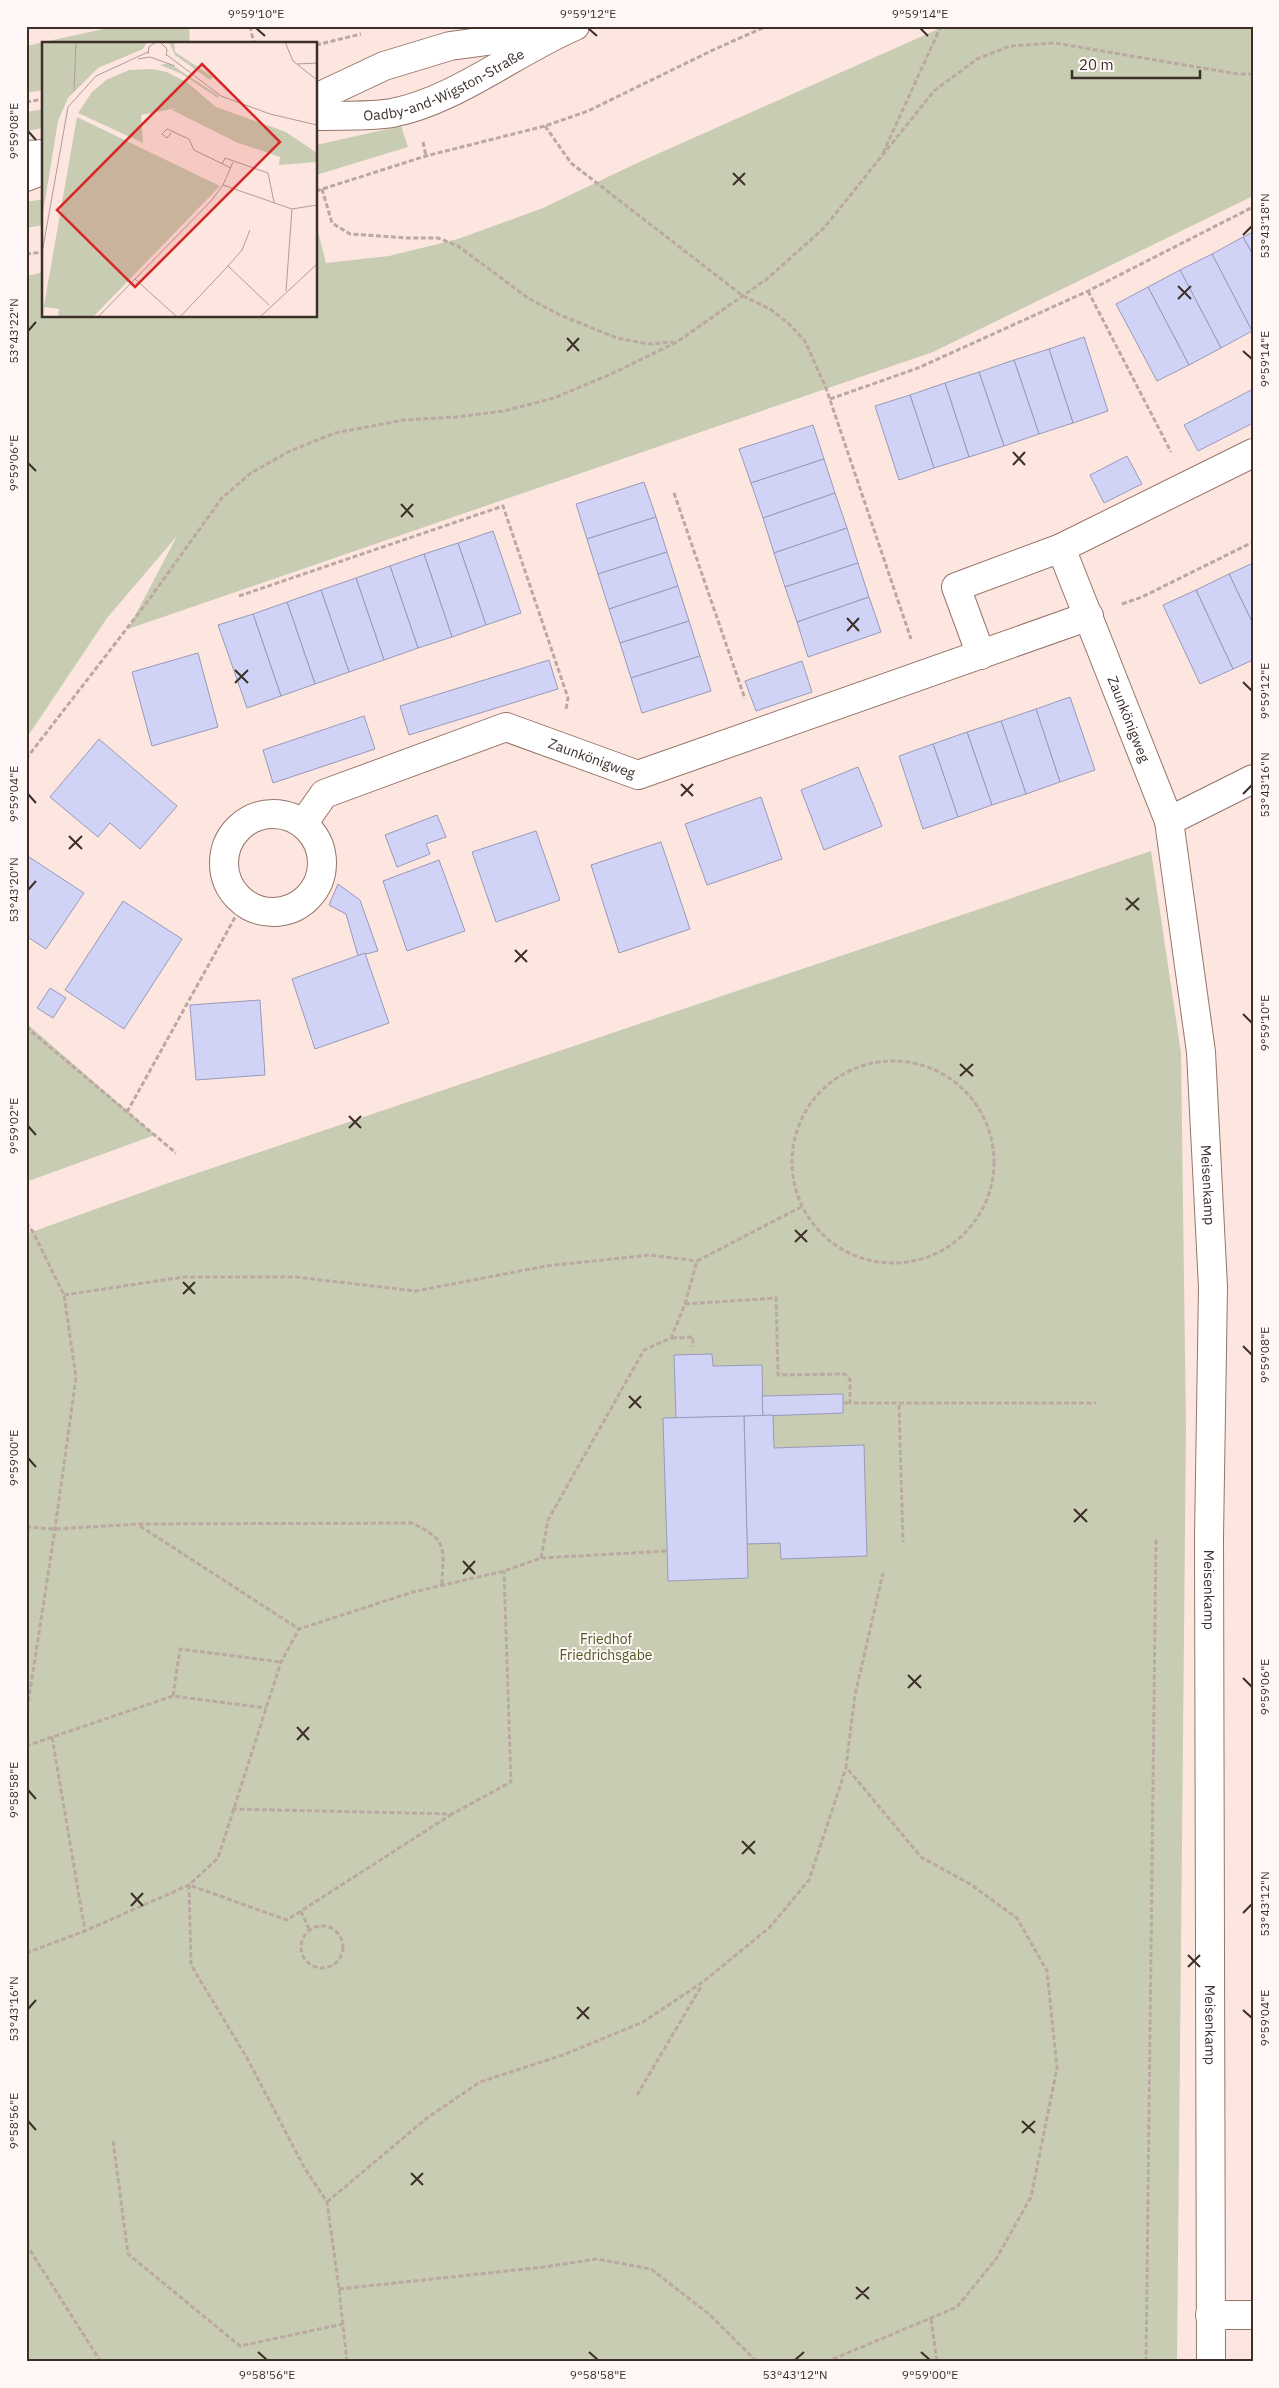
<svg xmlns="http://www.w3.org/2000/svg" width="1279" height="2388" font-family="'IBM Plex Sans',sans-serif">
<rect width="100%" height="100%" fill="#fde6df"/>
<g fill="#c8ccb2">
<path d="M117,26H189L190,44H44V90L26,93V46Z"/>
<path d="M945,26H1253V196L933,352L128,629L177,536L107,618L26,739V276L44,272V316H316V224L326,263L389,256L458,239L543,208L637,163Z"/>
<path d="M44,109V128L26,131V112Z"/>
<path d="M401,126L408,147L316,175V145Z"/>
<path d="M44,199V225L26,228V202Z"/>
<path d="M1151,851L1181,1053L1186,1428L1177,2362H30L26,2356V1234L171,1182Z"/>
<path d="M26,1023L155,1135L26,1182Z"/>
</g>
<g fill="#d0d3f5" stroke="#989ab9">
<path d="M1253,232V255L1243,237Z"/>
<path d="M1243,237L1253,255L1252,331L1212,254Z"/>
<path d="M1212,254L1252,331L1221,348L1180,270Z"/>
<path d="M1180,270L1221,348L1189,365L1148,287Z"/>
<path d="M1148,287L1189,365L1157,381L1116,304Z"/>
<path d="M1084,337L1108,411L1073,423L1049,349Z"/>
<path d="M1049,349L1073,423L1039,434L1014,360Z"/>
<path d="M1014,360L1039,434L1004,446L979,372Z"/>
<path d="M979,372L1004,446L969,457L945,383Z"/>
<path d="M945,383L969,457L934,468L910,395Z"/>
<path d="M1253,389V423L1198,451L1184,425Z"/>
<path d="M910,395L934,468L899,480L875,406Z"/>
<path d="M813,425L824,459L751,483L739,449Z"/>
<path d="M1127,456L1142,484L1104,503L1090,475Z"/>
<path d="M824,459L835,493L763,518L751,483Z"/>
<path d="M644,482L656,517L587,539L576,504Z"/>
<path d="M835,493L847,528L774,553L763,518Z"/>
<path d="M656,517L667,552L598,574L587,539Z"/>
<path d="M847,528L858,563L785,587L774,553Z"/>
<path d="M493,531L521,613L486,625L458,543Z"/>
<path d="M458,543L486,625L452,637L424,554Z"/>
<path d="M667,552L678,586L609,609L598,574Z"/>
<path d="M424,554L452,637L418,648L390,566Z"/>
<path d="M858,563L869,597L797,622L785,587Z"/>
<path d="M1253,563V624L1229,574Z"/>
<path d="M390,566L418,648L384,660L356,578Z"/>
<path d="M1229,574L1253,624V660L1233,669L1196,590Z"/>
<path d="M356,578L384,660L349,672L321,590Z"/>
<path d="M678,586L689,621L620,643L609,609Z"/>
<path d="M321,590L349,672L315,684L287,602Z"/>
<path d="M1196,590L1233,669L1200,684L1163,605Z"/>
<path d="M869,597L881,632L808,657L797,622Z"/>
<path d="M287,602L315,684L281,696L253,614Z"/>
<path d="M253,614L281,696L247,708L218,625Z"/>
<path d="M689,621L700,656L631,678L620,643Z"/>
<path d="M198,653L218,727L152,746L132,672Z"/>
<path d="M700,656L711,691L642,713L631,678Z"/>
<path d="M549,660L558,689L409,735L400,706Z"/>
<path d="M802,661L812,692L756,711L745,681Z"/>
<path d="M1070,697L1095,770L1060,782L1036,709Z"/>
<path d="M1036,709L1060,782L1026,794L1001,721Z"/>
<path d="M364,716L375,749L273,783L263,750Z"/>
<path d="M1001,721L1026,794L992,805L967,732Z"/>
<path d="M967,732L992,805L958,817L933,744Z"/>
<path d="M99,739L177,806L140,849L110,823L98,837L50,797Z"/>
<path d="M933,744L958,817L923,829L899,756Z"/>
<path d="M858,767L882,826L824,850L801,790Z"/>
<path d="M761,797L782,859L707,885L685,824Z"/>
<path d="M437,815L446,837L426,844L430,854L397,867L385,835Z"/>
<path d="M536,831L560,900L496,922L472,852Z"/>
<path d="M661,842L690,929L619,953L591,865Z"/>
<path d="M26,855L84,893L46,949L26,936Z"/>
<path d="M439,860L465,931L407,951L383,881Z"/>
<path d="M338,884L360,900L378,951L358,956L346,914L329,905Z"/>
<path d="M123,901L182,939L124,1029L65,990Z"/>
<path d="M365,953L389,1023L315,1049L292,979Z"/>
<path d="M50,988L66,998L53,1018L37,1008Z"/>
<path d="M260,1000L265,1075L196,1080L190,1005Z"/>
<path d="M712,1354L713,1366L762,1365L763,1416L676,1418L674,1355Z"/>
<path d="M843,1394V1413L763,1416L762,1396Z"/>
<path d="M773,1415L774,1448L864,1445L867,1556L781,1559L780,1543L747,1544L744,1416Z"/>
<path d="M744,1416L748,1578L668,1581L663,1418Z"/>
</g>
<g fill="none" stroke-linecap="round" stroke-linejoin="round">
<g stroke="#967569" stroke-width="30">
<g id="minor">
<path id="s1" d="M1061,548L1169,821L1201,1052L1213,1287L1209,1537L1211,2362"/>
<path d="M981,655L956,587L1061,548L1253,453"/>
<circle cx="273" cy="863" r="49"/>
<path d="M1169,821L1253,779"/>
<path id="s2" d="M303,824L324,794L506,727L638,775L1089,616"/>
<path d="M1210,2315H1253"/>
</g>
</g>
<g stroke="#967569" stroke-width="30">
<g id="secondary">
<path d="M316,98L384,66L450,46L546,33"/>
<path id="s3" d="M316,116C341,115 368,117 392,113C455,101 516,51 575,26"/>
<path d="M26,155L44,154"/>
<path d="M26,177L44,170"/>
</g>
</g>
<g stroke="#bca8a2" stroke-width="3" stroke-dasharray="5 2.5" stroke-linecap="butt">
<path d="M250,26L254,44"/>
<path d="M316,45L361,34"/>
<path d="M26,102L44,99"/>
<path d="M545,126L571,163L743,296L770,309L788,323L805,341L826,388L911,639"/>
<path d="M423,142L426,156"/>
<path d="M883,153L941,26"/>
<path d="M322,189L332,223L350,234L408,238H438L458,246L528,298L560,315L617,338L648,344L674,342"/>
<path d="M316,191L426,156L545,126L588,111L713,50L767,26"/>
<path d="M26,254L44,252"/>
<path d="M1088,291L1171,452"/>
<path d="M830,399L918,368L1088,291L1253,207"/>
<path d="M674,493L745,699"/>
<path d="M239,596L503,506L568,698L566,709"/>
<path d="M1122,604L1142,597L1253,542"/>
<path d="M26,759L145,605L222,498L251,473L290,451L335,433L404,420L456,417L504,411L554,398L611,374L677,342L768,278L824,228L934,91L977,59L1010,46L1055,43L1238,74H1253"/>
<path d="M26,1027L176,1153"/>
<circle cx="893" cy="1162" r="101"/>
<path d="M127,1112L243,903"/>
<path d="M26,1223L33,1232L64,1295L76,1377L55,1529L26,1717"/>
<path d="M64,1295L183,1277H295L416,1291L546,1266L650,1255L697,1261"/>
<path d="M685,1304L776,1298L778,1375L845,1374L850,1380V1403H1096"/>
<path d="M672,1338L693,1337V1347"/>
<path d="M843,1403H850"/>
<path d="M899,1405L903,1542"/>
<path d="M140,1526L299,1629"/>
<path d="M26,1527L55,1529L139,1524L412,1523C449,1541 443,1547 442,1585"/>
<path d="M541,1558L548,1520L644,1350L671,1338L685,1304L697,1261L801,1207"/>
<path d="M173,1696L180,1649L281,1662"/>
<path d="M52,1737L85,1931"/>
<path d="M26,1746L173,1696L266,1708"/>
<path d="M232,1809L452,1814L511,1782L504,1571"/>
<path d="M301,1911L309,1929"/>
<circle cx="322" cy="1947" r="21"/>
<path d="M26,1953L85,1931L189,1885L218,1858L281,1662L299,1629L413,1592L504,1571L541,1558L667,1551"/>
<path d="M637,2095L702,1985"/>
<path d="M113,2141L128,2254L240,2346L343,2324"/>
<path d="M327,2202L427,2118L480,2082L563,2055L643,2022L703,1982L770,1927L809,1880L846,1768"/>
<path d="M26,2244L101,2362"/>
<path d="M339,2289L544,2267L597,2259L651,2269L709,2314L757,2362"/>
<path d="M931,2319L937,2362"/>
<path d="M347,2362L339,2289L327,2202L304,2167L247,2058L191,1965L189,1885L287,1920L452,1814"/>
<path d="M826,2362L957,2307L996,2259L1031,2197L1057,2068L1047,1971L1017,1918L970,1884L921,1857L846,1767L855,1695L883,1573"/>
<path d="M1146,2362L1156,1538"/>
</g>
<use href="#minor" stroke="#fff" stroke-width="28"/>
<use href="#secondary" stroke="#fff" stroke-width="28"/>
</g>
<path fill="none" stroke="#3c2e29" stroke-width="2" d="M256,28L265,36M588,28L597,36M920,28L928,36M28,131L36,140M733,173L745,185M733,185L745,173M1243,235L1252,226M1178,286L1191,299M1178,299L1191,286M28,331L36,322M567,338L579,351M567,351L579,338M1243,351L1252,359M1013,452L1025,465M28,463L36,471M1013,465L1025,452M401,504L413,517M401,517L413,504M847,618L859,631M847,631L859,618M235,670L248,683M1243,682L1252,691M235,683L248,670M681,784L693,796M28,794L36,803M1243,794L1252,785M681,796L693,784M69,836L82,849M69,849L82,836M28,890L36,881M1126,898L1139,910M1126,910L1139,898M515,950L527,962M515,962L527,950M1243,1014L1252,1023M960,1064L973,1076M960,1076L973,1064M349,1116L361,1128M28,1126L36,1135M349,1128L361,1116M795,1230L807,1242M795,1242L807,1230M183,1282L195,1294M183,1294L195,1282M1243,1346L1252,1355M629,1396L641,1408M629,1408L641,1396M28,1458L36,1467M1074,1509L1087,1522M1074,1522L1087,1509M463,1561L475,1574M463,1574L475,1561M908,1675L921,1688M1243,1678L1252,1687M908,1688L921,1675M297,1727L309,1740M297,1740L309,1727M28,1790L36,1799M742,1841L755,1854M742,1854L755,1841M131,1893L143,1906M131,1906L143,1893M1243,1913L1252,1904M1188,1955L1200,1967M1188,1967L1200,1955M577,2007L589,2019M28,2009L36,2000M1243,2010L1252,2018M577,2019L589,2007M28,2121L36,2130M1022,2121L1035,2133M1022,2133L1035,2121M411,2173L423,2185M411,2185L423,2173M856,2287L869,2299M856,2299L869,2287M258,2352L267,2360M589,2352L598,2360M921,2352L930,2360M795,2360L804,2352"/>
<g text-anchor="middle" stroke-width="4" stroke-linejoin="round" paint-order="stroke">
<g font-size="14" fill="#3c2e29" stroke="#fff7f5">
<text dy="5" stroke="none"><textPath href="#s3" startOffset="134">Oadby-and-Wigston-Straße</textPath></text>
<text dy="5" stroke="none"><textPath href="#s1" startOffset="184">Zaunkönigweg</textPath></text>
<text dy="5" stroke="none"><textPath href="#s2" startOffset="322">Zaunkönigweg</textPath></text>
<text dy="5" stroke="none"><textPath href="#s1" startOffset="660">Meisenkamp</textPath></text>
<text dy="5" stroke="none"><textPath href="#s1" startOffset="1065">Meisenkamp</textPath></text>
<text dy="5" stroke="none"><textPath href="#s1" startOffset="1500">Meisenkamp</textPath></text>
</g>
<g font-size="14" fill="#535821" stroke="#fff7f5">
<text x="606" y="1644">Friedhof<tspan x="606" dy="16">Friedrichsgabe</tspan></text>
</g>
</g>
<g transform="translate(42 42)">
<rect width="275" height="275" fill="#fde6df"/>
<path d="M0,0H105L101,7L56,26L26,56L16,79L0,177ZM127,0H132L133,10L171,35L168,38L133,13ZM127,21L177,54L176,56L138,31L118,23ZM110,27L125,30L146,41L174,65L244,90L275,111V120L237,123L238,115L196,101L130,68L135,66L99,73L101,101L36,71L50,50L64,38L87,28ZM35,75L178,144L51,275H16L17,267L2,265L0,275Z" fill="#c8ccb2"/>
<path fill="none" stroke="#b09c96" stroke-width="1" d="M118,0L125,7L124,14M243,0L251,19L275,38M106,12L107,5L114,0M125,13L179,54L228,72L275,83M96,17L108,15L133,24M255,22L275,21M32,49L34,0M129,91L125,96L120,92L125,87L147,97L152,108L189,126M180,122L183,116L226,131L232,160M181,143L250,167L275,163M0,211L26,65L54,34L106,10M186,224L227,263M93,237L135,275M244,249L250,167M56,275L169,159L181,143L191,120M138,275L186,224L200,208L208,188M218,275L275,222"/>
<path fill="#d62828" fill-opacity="0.15" stroke="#d62828" stroke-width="2.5" d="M160,22L238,100L93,245L15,168Z"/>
<rect width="275" height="275" fill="none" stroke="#3c2e29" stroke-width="2.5"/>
</g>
<rect width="1279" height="2388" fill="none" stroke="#fff7f5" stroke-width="55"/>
<path d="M1072 70v8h128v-8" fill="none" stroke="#3c2e29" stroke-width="2.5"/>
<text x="1079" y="70" font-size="15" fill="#3c2e29" stroke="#fff7f5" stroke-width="4" paint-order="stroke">20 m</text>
<rect x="28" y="28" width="1224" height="2332" fill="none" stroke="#3c2e29" stroke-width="2"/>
<g font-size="12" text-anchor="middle" fill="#3c2e29">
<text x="256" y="18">9°59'10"E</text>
<text x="588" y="18">9°59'12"E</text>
<text x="920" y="18">9°59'14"E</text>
<text transform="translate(14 131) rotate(-90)" y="4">9°59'08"E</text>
<text transform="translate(1265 226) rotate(-90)" y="4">53°43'18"N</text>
<text transform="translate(14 331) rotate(-90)" y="4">53°43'22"N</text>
<text transform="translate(1265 359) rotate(-90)" y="4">9°59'14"E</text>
<text transform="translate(14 463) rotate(-90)" y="4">9°59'06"E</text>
<text transform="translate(1265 691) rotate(-90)" y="4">9°59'12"E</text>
<text transform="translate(1265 785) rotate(-90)" y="4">53°43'16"N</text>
<text transform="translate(14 794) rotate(-90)" y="4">9°59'04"E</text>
<text transform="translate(14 890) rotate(-90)" y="4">53°43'20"N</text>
<text transform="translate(1265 1023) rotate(-90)" y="4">9°59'10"E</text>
<text transform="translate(14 1126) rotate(-90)" y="4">9°59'02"E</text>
<text transform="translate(1265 1355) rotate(-90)" y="4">9°59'08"E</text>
<text transform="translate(14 1458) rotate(-90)" y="4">9°59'00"E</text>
<text transform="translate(1265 1687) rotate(-90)" y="4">9°59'06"E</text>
<text transform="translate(14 1790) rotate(-90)" y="4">9°58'58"E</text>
<text transform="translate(1265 1904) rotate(-90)" y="4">53°43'12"N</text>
<text transform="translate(14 2009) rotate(-90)" y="4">53°43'16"N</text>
<text transform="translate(1265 2018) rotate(-90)" y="4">9°59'04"E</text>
<text transform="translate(14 2121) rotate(-90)" y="4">9°58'56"E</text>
<text x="267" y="2379">9°58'56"E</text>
<text x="598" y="2379">9°58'58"E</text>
<text x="795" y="2379">53°43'12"N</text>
<text x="930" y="2379">9°59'00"E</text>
</g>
</svg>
